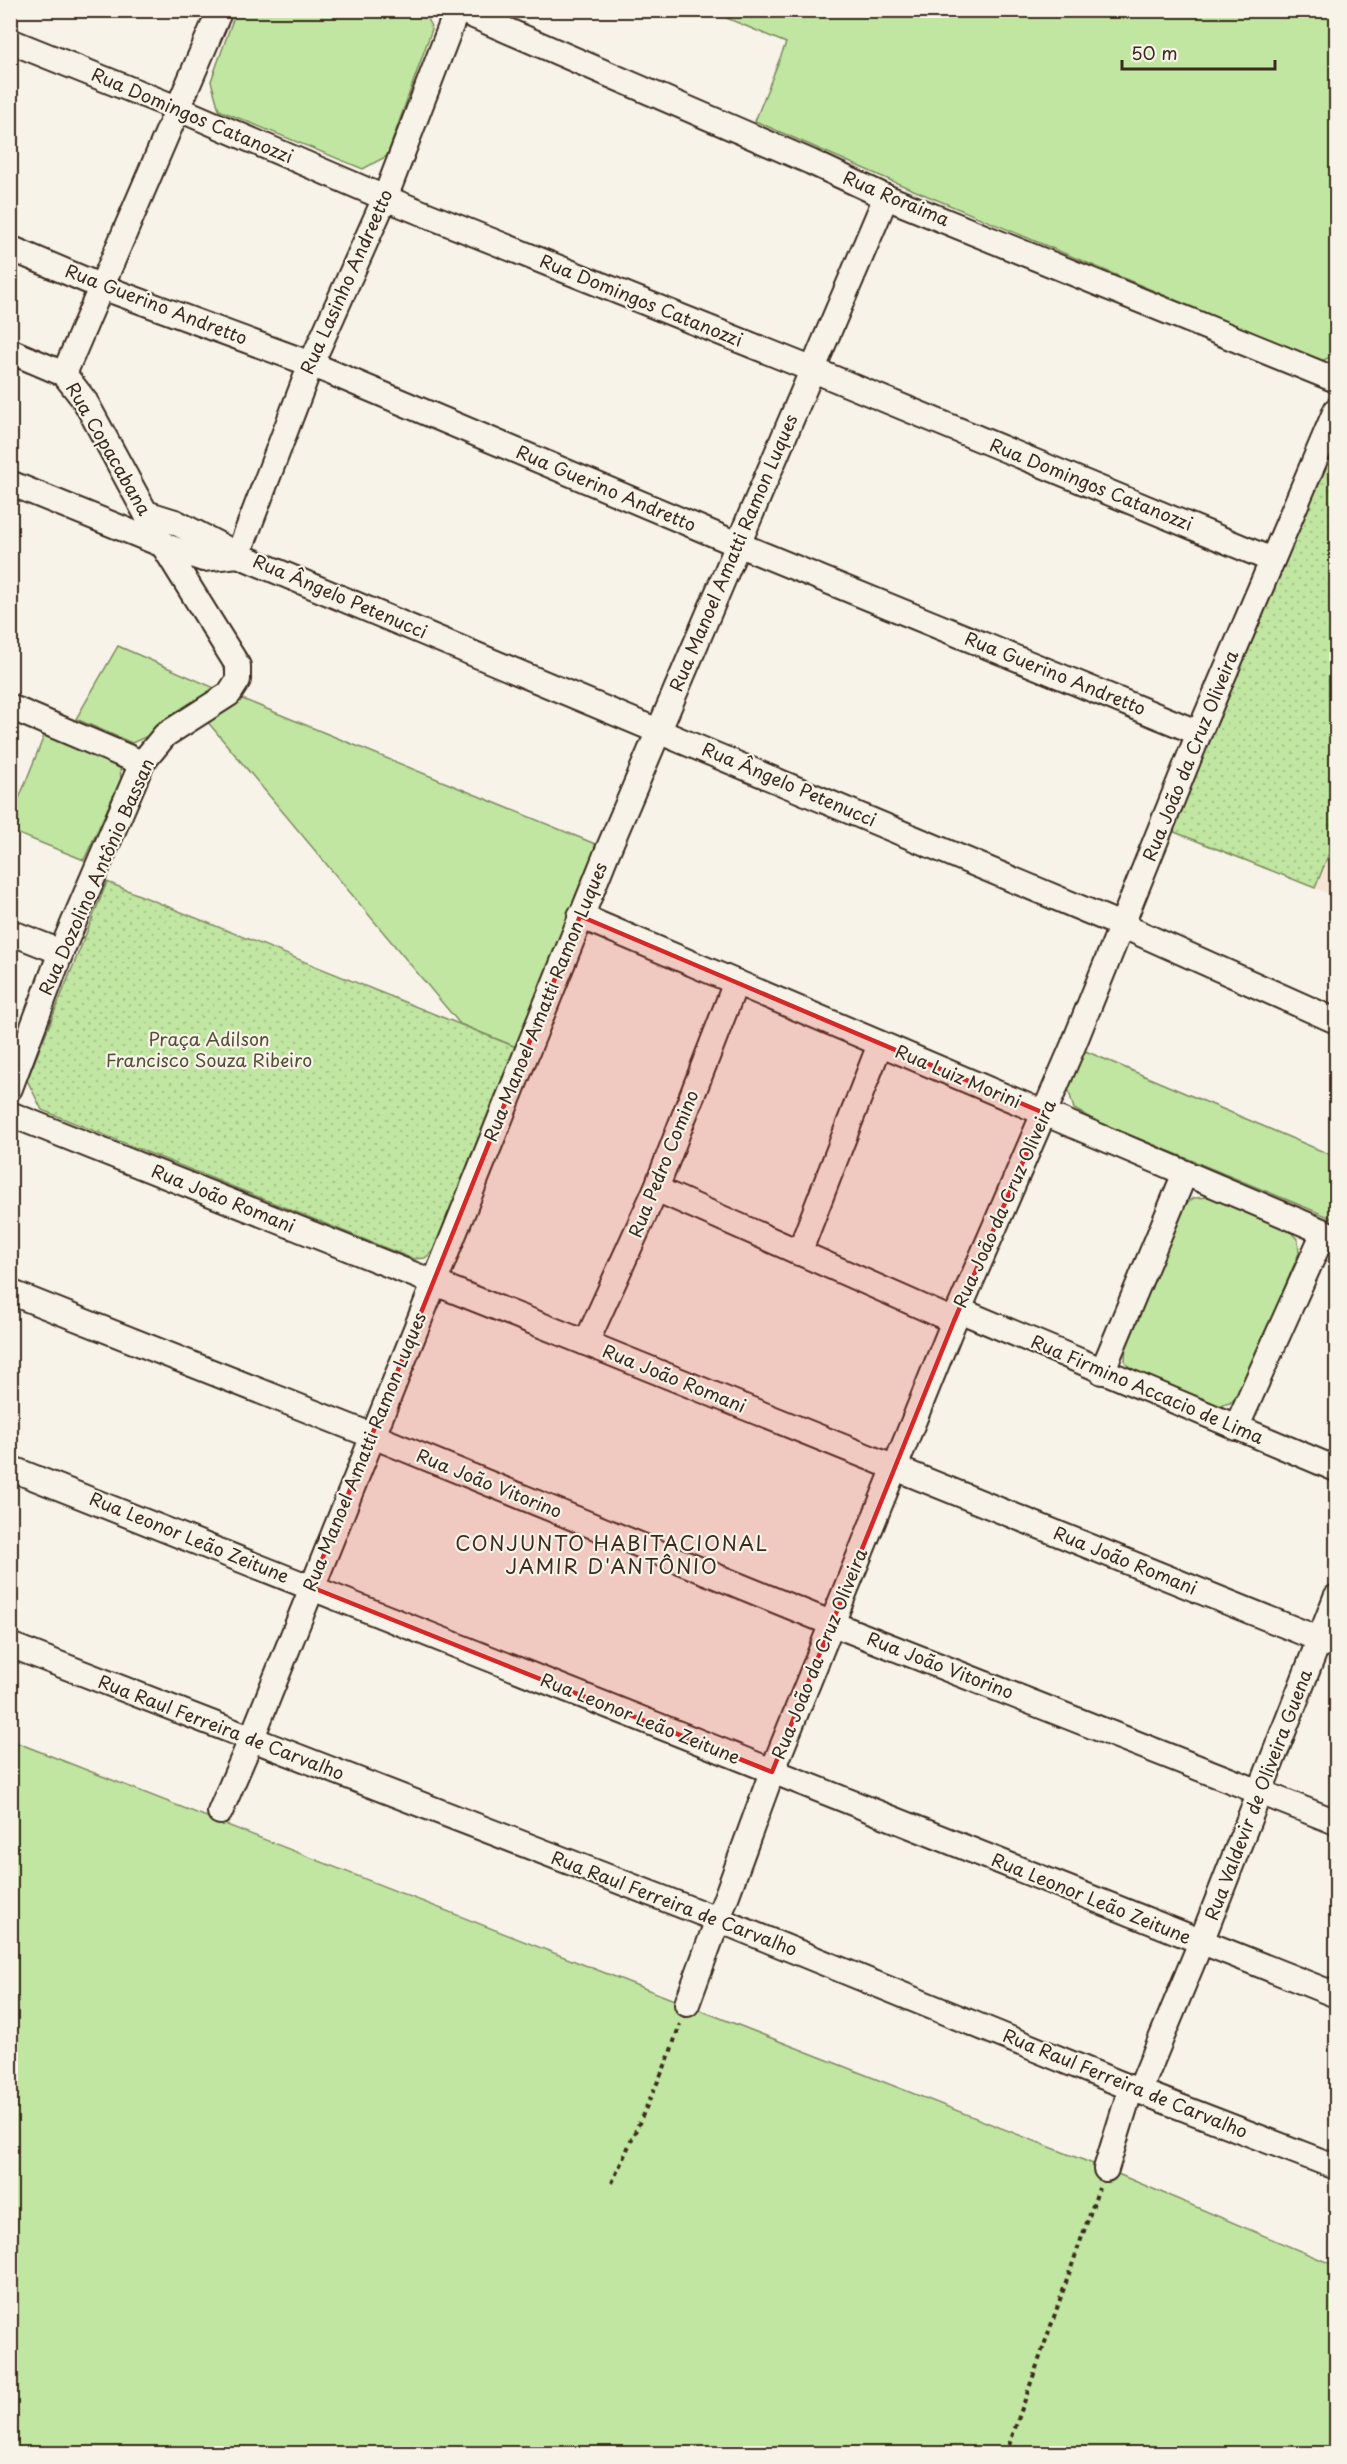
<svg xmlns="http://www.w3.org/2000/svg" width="1347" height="2464" font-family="'Playpen Sans',sans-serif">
<defs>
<pattern id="park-dots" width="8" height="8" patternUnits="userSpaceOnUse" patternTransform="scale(1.5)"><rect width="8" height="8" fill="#c0e6a1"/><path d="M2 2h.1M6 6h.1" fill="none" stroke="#a6c58a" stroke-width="1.8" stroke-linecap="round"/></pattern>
</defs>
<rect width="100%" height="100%" fill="#f7f3e8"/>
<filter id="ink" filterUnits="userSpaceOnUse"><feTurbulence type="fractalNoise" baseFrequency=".0167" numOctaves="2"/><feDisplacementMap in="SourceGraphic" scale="12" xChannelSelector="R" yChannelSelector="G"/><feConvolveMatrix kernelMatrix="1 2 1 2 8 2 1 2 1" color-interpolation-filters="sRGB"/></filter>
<g filter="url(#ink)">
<path fill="#f6e5d3" d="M1336,836V897L1315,888Z"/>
<g fill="#c0e6a1" stroke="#7e8860" stroke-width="1.5">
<path d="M236,11H424L432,29L387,156L363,169L219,110L211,81Z"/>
<path d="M710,11H1336V355L1321,361L892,181L755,121L786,43Z"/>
<path d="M118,646L217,689L182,710L150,735L132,743L76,719Z"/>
<path d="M240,698L600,846L516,1047L460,1024L206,720Z"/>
<path d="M46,731L112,759L120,767L121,779L84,860L11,831L10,821Z"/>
<path d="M1083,1050L1336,1157V1220L1094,1120L1074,1109L1068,1088Z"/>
<path d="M1211,1197L1287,1228L1298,1240L1299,1253L1241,1391L1230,1403L1213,1407L1134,1372L1125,1362L1126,1338L1181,1207L1194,1198Z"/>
<path d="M10,1740L1106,2169L1336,2266V2453H11Z"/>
</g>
<g fill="url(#park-dots)" stroke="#7e8860" stroke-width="1.5">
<path d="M1336,442V836L1315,888L1172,831Z"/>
<path d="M107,882L516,1047L433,1251L425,1258L413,1259L42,1110L27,1080Z"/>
</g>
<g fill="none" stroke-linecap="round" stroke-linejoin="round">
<g stroke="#3b2a1e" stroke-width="28">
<g id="minor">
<path d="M460,10L811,162L886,197L1336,380"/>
<path d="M10,41L179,109L385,198L811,369L1272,560"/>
<path d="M10,248L102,287L311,364L737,544L1199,733"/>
<path d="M10,351L64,374L85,401L163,545L238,666V680L229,694L165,735L142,763L61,952L10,1088"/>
<path d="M64,374L220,10"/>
<path d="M10,483L163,545L203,559L238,555L1121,925L1336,1021"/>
<path d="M146,513L175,522L238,555L311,364L385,198L457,10"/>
<path d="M10,707L142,763"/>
<path d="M580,916L1336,1237"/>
<path d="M10,932L61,952"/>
<path d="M10,1114L586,1343L1336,1646"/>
<path d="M656,1189L954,1321"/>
<path d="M799,1253L880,1044"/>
<path d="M10,1292L373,1436L833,1624L1336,1822"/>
<path d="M959,1310L1336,1469"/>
<path d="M586,1343L656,1189L736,982"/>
<path d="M1102,1372L1185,1173"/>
<path d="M1236,1428L1324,1232"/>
<path d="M10,1468L1336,1995"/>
<path d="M10,1645L719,1920L1131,2088L1336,2167"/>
<path d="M220,1812L251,1740L608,850L886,197"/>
<path d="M687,2004L772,1772L954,1321L1073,1046L1199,733L1336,410"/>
<path d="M1139,2092L1201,1942L1336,1597"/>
<path d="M1106,2169L1131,2088"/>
</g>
</g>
<g stroke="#3b2a1e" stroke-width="4" stroke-dasharray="4.5 4.5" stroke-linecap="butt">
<path d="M612,2183L668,2059L680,2024"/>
<path d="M1006,2454L1099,2188"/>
</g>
<use href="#minor" stroke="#f7f3e8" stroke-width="24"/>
</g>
</g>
<path fill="#d62828" fill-opacity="0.2" stroke="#d62828" stroke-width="4.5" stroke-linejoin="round" d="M580,916L1044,1113L954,1321L772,1772L311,1587Z"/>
<g text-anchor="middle" stroke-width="4.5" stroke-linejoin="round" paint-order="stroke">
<g font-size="18" fill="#3b2a1e" stroke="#f7f3e8">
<text transform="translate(192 116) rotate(23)" y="6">Rua Domingos Catanozzi</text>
<text transform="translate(896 199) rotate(23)" y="6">Rua Roraima</text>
<text transform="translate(347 282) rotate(-66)" y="6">Rua Lasinho Andreetto</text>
<text transform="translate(641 301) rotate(22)" y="6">Rua Domingos Catanozzi</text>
<text transform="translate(156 305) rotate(21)" y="6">Rua Guerino Andretto</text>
<text transform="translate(108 449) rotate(60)" y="6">Rua Copacabana</text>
<text transform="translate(1091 485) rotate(22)" y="6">Rua Domingos Catanozzi</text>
<text transform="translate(606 489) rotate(23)" y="6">Rua Guerino Andretto</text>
<text transform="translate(734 553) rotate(-67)" y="6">Rua Manoel Amatti Ramon Luques</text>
<text transform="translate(340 597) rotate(23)" y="6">Rua Ângelo Petenucci</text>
<text transform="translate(1055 674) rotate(22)" y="6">Rua Guerino Andretto</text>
<text transform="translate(1191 756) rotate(-68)" y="6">Rua João da Cruz Oliveira</text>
<text transform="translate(789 785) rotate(23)" y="6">Rua Ângelo Petenucci</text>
<text transform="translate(97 877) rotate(-66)" y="6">Rua Dozolino Antônio Bassan</text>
<text transform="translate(546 1002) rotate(-68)" y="6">Rua Manoel Amatti Ramon Luques</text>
<text transform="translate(958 1077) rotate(23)" y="6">Rua Luiz Morini</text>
<text transform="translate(664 1164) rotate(-68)" y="6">Rua Pedro Comino</text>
<text transform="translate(223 1199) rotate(22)" y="6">Rua João Romani</text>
<text transform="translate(1005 1204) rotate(-66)" y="6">Rua João da Cruz Oliveira</text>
<text transform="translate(674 1379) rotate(22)" y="6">Rua João Romani</text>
<text transform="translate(1147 1390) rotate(23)" y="6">Rua Firmino Accacio de Lima</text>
<text transform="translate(365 1452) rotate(-68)" y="6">Rua Manoel Amatti Ramon Luques</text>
<text transform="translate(489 1484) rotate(22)" y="6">Rua João Vitorino</text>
<text transform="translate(189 1538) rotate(22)" y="6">Rua Leonor Leão Zeitune</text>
<text transform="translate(1125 1561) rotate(22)" y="6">Rua João Romani</text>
<text transform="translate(820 1654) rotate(-68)" y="6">Rua João da Cruz Oliveira</text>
<text transform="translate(940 1666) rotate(21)" y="6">Rua João Vitorino</text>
<text transform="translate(640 1719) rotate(22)" y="6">Rua Leonor Leão Zeitune</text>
<text transform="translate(221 1728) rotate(21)" y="6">Rua Raul Ferreira de Carvalho</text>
<text transform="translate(1259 1795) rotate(-69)" y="6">Rua Valdevir de Oliveira Guena</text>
<text transform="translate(1091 1899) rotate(22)" y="6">Rua Leonor Leão Zeitune</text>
<text transform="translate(674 1904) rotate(21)" y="6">Rua Raul Ferreira de Carvalho</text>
<text transform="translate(1125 2084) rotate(22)" y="6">Rua Raul Ferreira de Carvalho</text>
</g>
<g font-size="18" fill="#565038" stroke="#f7f3e8">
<text x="209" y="1046">Praça Adilson<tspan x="209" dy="21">Francisco Souza Ribeiro</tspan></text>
</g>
<g font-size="20" letter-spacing="1.5" fill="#3b2a1e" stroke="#f7f3e8">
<text x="612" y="1551">CONJUNTO HABITACIONAL<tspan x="612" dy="23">JAMIR D'ANTÔNIO</tspan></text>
</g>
</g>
<rect width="1347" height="2464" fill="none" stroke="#f7f3e8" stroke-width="36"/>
<rect x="18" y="18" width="1311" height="2428" fill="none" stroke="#3b2a1e" stroke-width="2" filter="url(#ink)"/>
<path d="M1122 60v9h153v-9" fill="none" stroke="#3b2a1e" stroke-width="3"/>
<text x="1131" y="60" font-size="18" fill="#3b2a1e" stroke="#f7f3e8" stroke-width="4.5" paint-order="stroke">50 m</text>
</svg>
